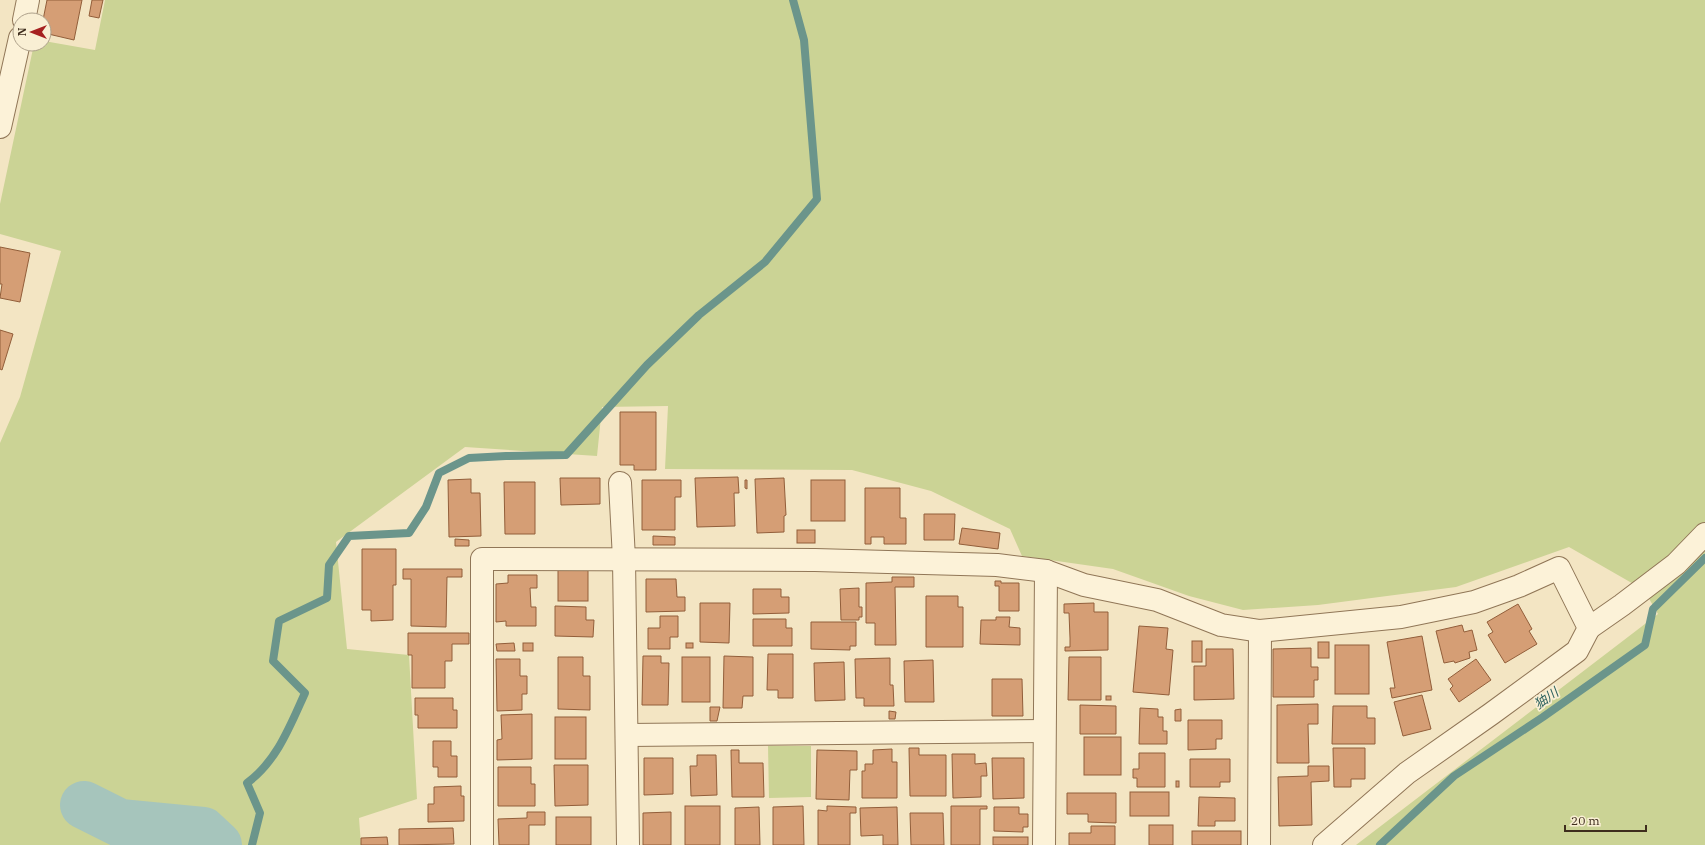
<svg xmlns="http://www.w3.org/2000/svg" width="1705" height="845" font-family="'IBM Plex Serif','Noto Sans JP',serif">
<rect width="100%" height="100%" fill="#f3e5c3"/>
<g fill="#cbd395">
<path d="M105,0H1705V845H1356L1658,614L1644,590L1569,547L1456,587L1318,605L1243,610L1189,596L1113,569L1022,556L1010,529L931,491L852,470L665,469L668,406L602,407L597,456L465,447L336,542L347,649L409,655L417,799L359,818L361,845H0V443L20,397L61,251L0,234V204L34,44H44V41L95,50Z"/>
<path d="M768,746H811V797L769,798Z"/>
</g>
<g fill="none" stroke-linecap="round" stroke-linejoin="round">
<g stroke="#6b958b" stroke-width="8">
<path d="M252,845L260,813L247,783C277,761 290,726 305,693L273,661L279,621L327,598L329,565L349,536L409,533L426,507L439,473L469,458L506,456L566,455L647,365L699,315L765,262L817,199L804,40L793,0"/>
<path d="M1380,845L1454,776L1543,717L1645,645L1653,609L1705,558"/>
</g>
<path stroke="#a6c5bc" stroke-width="48" d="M84,805L120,823L203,831L218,845"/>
</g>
<g fill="#d59e75" stroke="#925e3a">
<path d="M47,0H82L74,40L44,33L43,20Z"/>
<path d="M92,0H103L99,18L89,16Z"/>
<path d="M0,247L30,253L20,302L0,298L2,284H0Z"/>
<path d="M0,330L13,334L2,370L0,369Z"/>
<path d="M620,412H656V470H634V465H620Z"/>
<path d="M738,477L739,493H734L735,526L697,527L695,478Z"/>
<path d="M560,478H600V504L561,505Z"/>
<path d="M784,478L786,515L784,516V532L757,533L755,479Z"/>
<path d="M471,479V493H480L481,536L449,537L448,480Z"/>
<path d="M642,480H681V497H675V530H642Z"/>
<path d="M745,480H747V489L745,488Z"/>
<rect x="811" y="480" width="34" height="41"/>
<path d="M504,482H535V534H505Z"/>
<path d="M865,488H900V518H906V544H884V537H871V544H865Z"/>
<path d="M924,514H955L954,540H924Z"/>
<path d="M962,528L1000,533L998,549L959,544Z"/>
<rect x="797" y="530" width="18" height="13"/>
<path d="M653,536L675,537V545H653Z"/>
<path d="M455,539L469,540V546H455Z"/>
<path d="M362,549H396V585H393V620L371,621V610H362Z"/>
<path d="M403,569H462V577H447L446,627L411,626V579H403Z"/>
<rect x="558" y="570" width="30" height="31"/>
<path d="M508,575H537V588H530L531,607H536V626H506V621L496,622V584L508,583Z"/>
<path d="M892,577H914V587H895L896,645H875V623H866V583L892,582Z"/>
<path d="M646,579H676L677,597H685V611L646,612Z"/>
<path d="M995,581H1001V583H1019V611H999V586H995Z"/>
<path d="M859,588V607H862V617H859V620H841L840,589Z"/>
<path d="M753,589H781V597H789V613L753,614Z"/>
<path d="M926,596H958V607H963V647H926Z"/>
<path d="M700,603H730L729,643L700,642Z"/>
<path d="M1094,603V612H1108V650L1065,651V647H1070V638L1069,613H1064V604Z"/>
<path d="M1518,604L1532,629L1529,631L1537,644L1505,663L1488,635L1493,632L1487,622Z"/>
<path d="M555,606L586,607V620H594L593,637L555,636Z"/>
<path d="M660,616H678V637H670V649H648V628H660Z"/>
<path d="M996,617H1010L1009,627L1020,628V645L980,644L981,620H996Z"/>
<path d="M753,619H786V628H792V646H753Z"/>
<path d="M811,622H856V646H850V650L811,649Z"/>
<path d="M1462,625L1464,632L1472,630L1477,650L1469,652L1470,658L1455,663L1454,661L1444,663L1436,631Z"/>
<path d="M1139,626L1168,628L1166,649L1173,650L1169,695L1133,692Z"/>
<path d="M408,633H469V644H452V661H445V688H412V655H408Z"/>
<path d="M1422,636L1432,690L1392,698L1390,688H1395L1387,642Z"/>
<rect x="1192" y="641" width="10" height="21"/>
<rect x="1318" y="642" width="11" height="16"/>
<path d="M514,643L515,651H497L496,644Z"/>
<rect x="523" y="643" width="10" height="8"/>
<rect x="686" y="643" width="7" height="5"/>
<rect x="1335" y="645" width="34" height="49"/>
<path d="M1311,648V667H1318V680H1314V697H1273V649Z"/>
<path d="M1206,649H1233L1234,699L1194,700V666H1206Z"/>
<path d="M768,654H793V698H778V690H767Z"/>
<path d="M643,656H661V663H669L668,705H642Z"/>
<path d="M724,656L753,657V696H743L742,708H723Z"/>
<path d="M558,657H583V676H590V710L558,709Z"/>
<rect x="682" y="657" width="28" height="45"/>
<path d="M1069,657H1101V700H1068Z"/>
<path d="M890,658V685H893L894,706H864V698H856L855,659Z"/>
<path d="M496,659H520V676H527V694H522V710L497,711Z"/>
<path d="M1476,659L1491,680L1459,702L1450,689L1453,686L1448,679Z"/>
<path d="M933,660L934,702H905L904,661Z"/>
<path d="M844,662L845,700L815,701L814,663Z"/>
<path d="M992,679H1022L1023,716H992Z"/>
<path d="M1422,695L1431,729L1403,736L1394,702Z"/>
<rect x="1106" y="696" width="5" height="4"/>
<path d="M415,698H453V710H457V728H418V715H415Z"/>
<path d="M1318,704V724H1308L1309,763H1277V705Z"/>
<path d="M1080,705L1116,706V734H1080Z"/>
<path d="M1333,706H1367V718H1375V744H1332Z"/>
<path d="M710,707H720L717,721H710Z"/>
<path d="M1140,708L1158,709V717H1163V731H1167V744H1139Z"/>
<path d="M1181,709V721H1175V710Z"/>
<path d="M889,711L896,712L895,719H889Z"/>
<path d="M532,714V759L497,760V740L502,739L501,715Z"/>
<rect x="555" y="717" width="31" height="42"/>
<path d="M1188,720H1222V739H1216V749L1188,750Z"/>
<rect x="1084" y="737" width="37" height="38"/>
<path d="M433,741H451V756H457V777H438V767H433Z"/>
<path d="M909,748H919V755H946V796H910Z"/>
<path d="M1333,748H1365V779H1351V787H1334Z"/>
<path d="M892,749V762H897V798H862V771H865V764H873V750Z"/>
<path d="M731,750H739V763H763L764,797H732Z"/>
<path d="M817,750L857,751V770H850L849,800L816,799Z"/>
<path d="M1139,753H1165V787H1137V778H1133V769H1139Z"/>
<path d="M952,754H975V764L986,763L987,776H981V797L953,798Z"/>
<path d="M697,755H716L717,795L691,796L690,766H697Z"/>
<path d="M644,758H673V794L644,795Z"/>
<path d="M992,758H1024V798L993,799Z"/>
<path d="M1190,759H1230V782H1220V787H1190Z"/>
<path d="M554,765H588V805L555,806Z"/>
<path d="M1308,766H1329V781L1311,782L1312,825L1279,826L1278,777L1308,776Z"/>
<path d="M498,767H531V784H535V806H498Z"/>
<rect x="1176" y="781" width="3" height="6"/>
<path d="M461,786V796H464V821L428,822V804H434V787Z"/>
<rect x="1130" y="792" width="39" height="24"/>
<path d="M1067,793H1116V823L1088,822V814H1067Z"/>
<path d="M1199,797L1235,798V821H1215V826H1198Z"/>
<rect x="685" y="806" width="35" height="39"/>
<path d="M803,806L804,845H773V807Z"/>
<path d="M827,806L856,807V813H850V845H818V810L827,811Z"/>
<path d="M951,806H987V809H980V845H951Z"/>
<path d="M759,807L760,845H735V808Z"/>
<path d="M897,807L898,845H883V835L861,836L860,808Z"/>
<path d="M994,807H1019V814H1028V827H1023V832L994,831Z"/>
<path d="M527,812H545V825H529V845H499L498,819L527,818Z"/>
<path d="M671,812V845H643V813Z"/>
<path d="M910,813H943L944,845H911Z"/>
<rect x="556" y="817" width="35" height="28"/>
<rect x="1149" y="825" width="24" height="20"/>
<path d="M1091,826H1115V845H1069V833H1091Z"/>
<path d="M453,828L454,844L399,845V829Z"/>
<rect x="1192" y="831" width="49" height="14"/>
<path d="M387,837L388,845H361V838Z"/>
<rect x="993" y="837" width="35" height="8"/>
</g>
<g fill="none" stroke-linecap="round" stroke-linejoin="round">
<g stroke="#907657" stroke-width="24">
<g id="minor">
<path d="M24,20L28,0"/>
<path d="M0,127L20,38"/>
<path d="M620,483L624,559L628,845"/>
<path d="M1589,628L1622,605L1676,564L1705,534"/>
<path d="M627,735L1044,731"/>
<path d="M482,845V559L815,560L997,565L1046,571L1084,585L1157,600L1221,625L1260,631L1401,617L1474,602L1519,586L1559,568L1589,628L1577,651L1491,714L1407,773L1324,845"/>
<path d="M1044,845L1046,571"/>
<path d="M1259,845L1260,631"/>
</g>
</g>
<use href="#minor" stroke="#fcf2d8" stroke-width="22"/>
</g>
<g text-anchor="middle" stroke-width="3.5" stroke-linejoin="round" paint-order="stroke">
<g font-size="13" font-style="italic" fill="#2b605d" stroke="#f9efd4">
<text transform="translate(1546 698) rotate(-35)" y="5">㹨川</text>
</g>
</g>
<g transform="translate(32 32) rotate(270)"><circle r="19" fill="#f9efd4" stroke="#aea18b"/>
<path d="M0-3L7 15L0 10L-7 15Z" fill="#a62120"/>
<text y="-6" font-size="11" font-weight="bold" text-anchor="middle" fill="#3e2d1d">N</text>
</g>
<path d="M1565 825v6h81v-6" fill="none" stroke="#3e2d1d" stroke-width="2"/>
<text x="1571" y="825" font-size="12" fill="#3e2d1d" stroke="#f9efd4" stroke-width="3" paint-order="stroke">20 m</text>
</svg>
